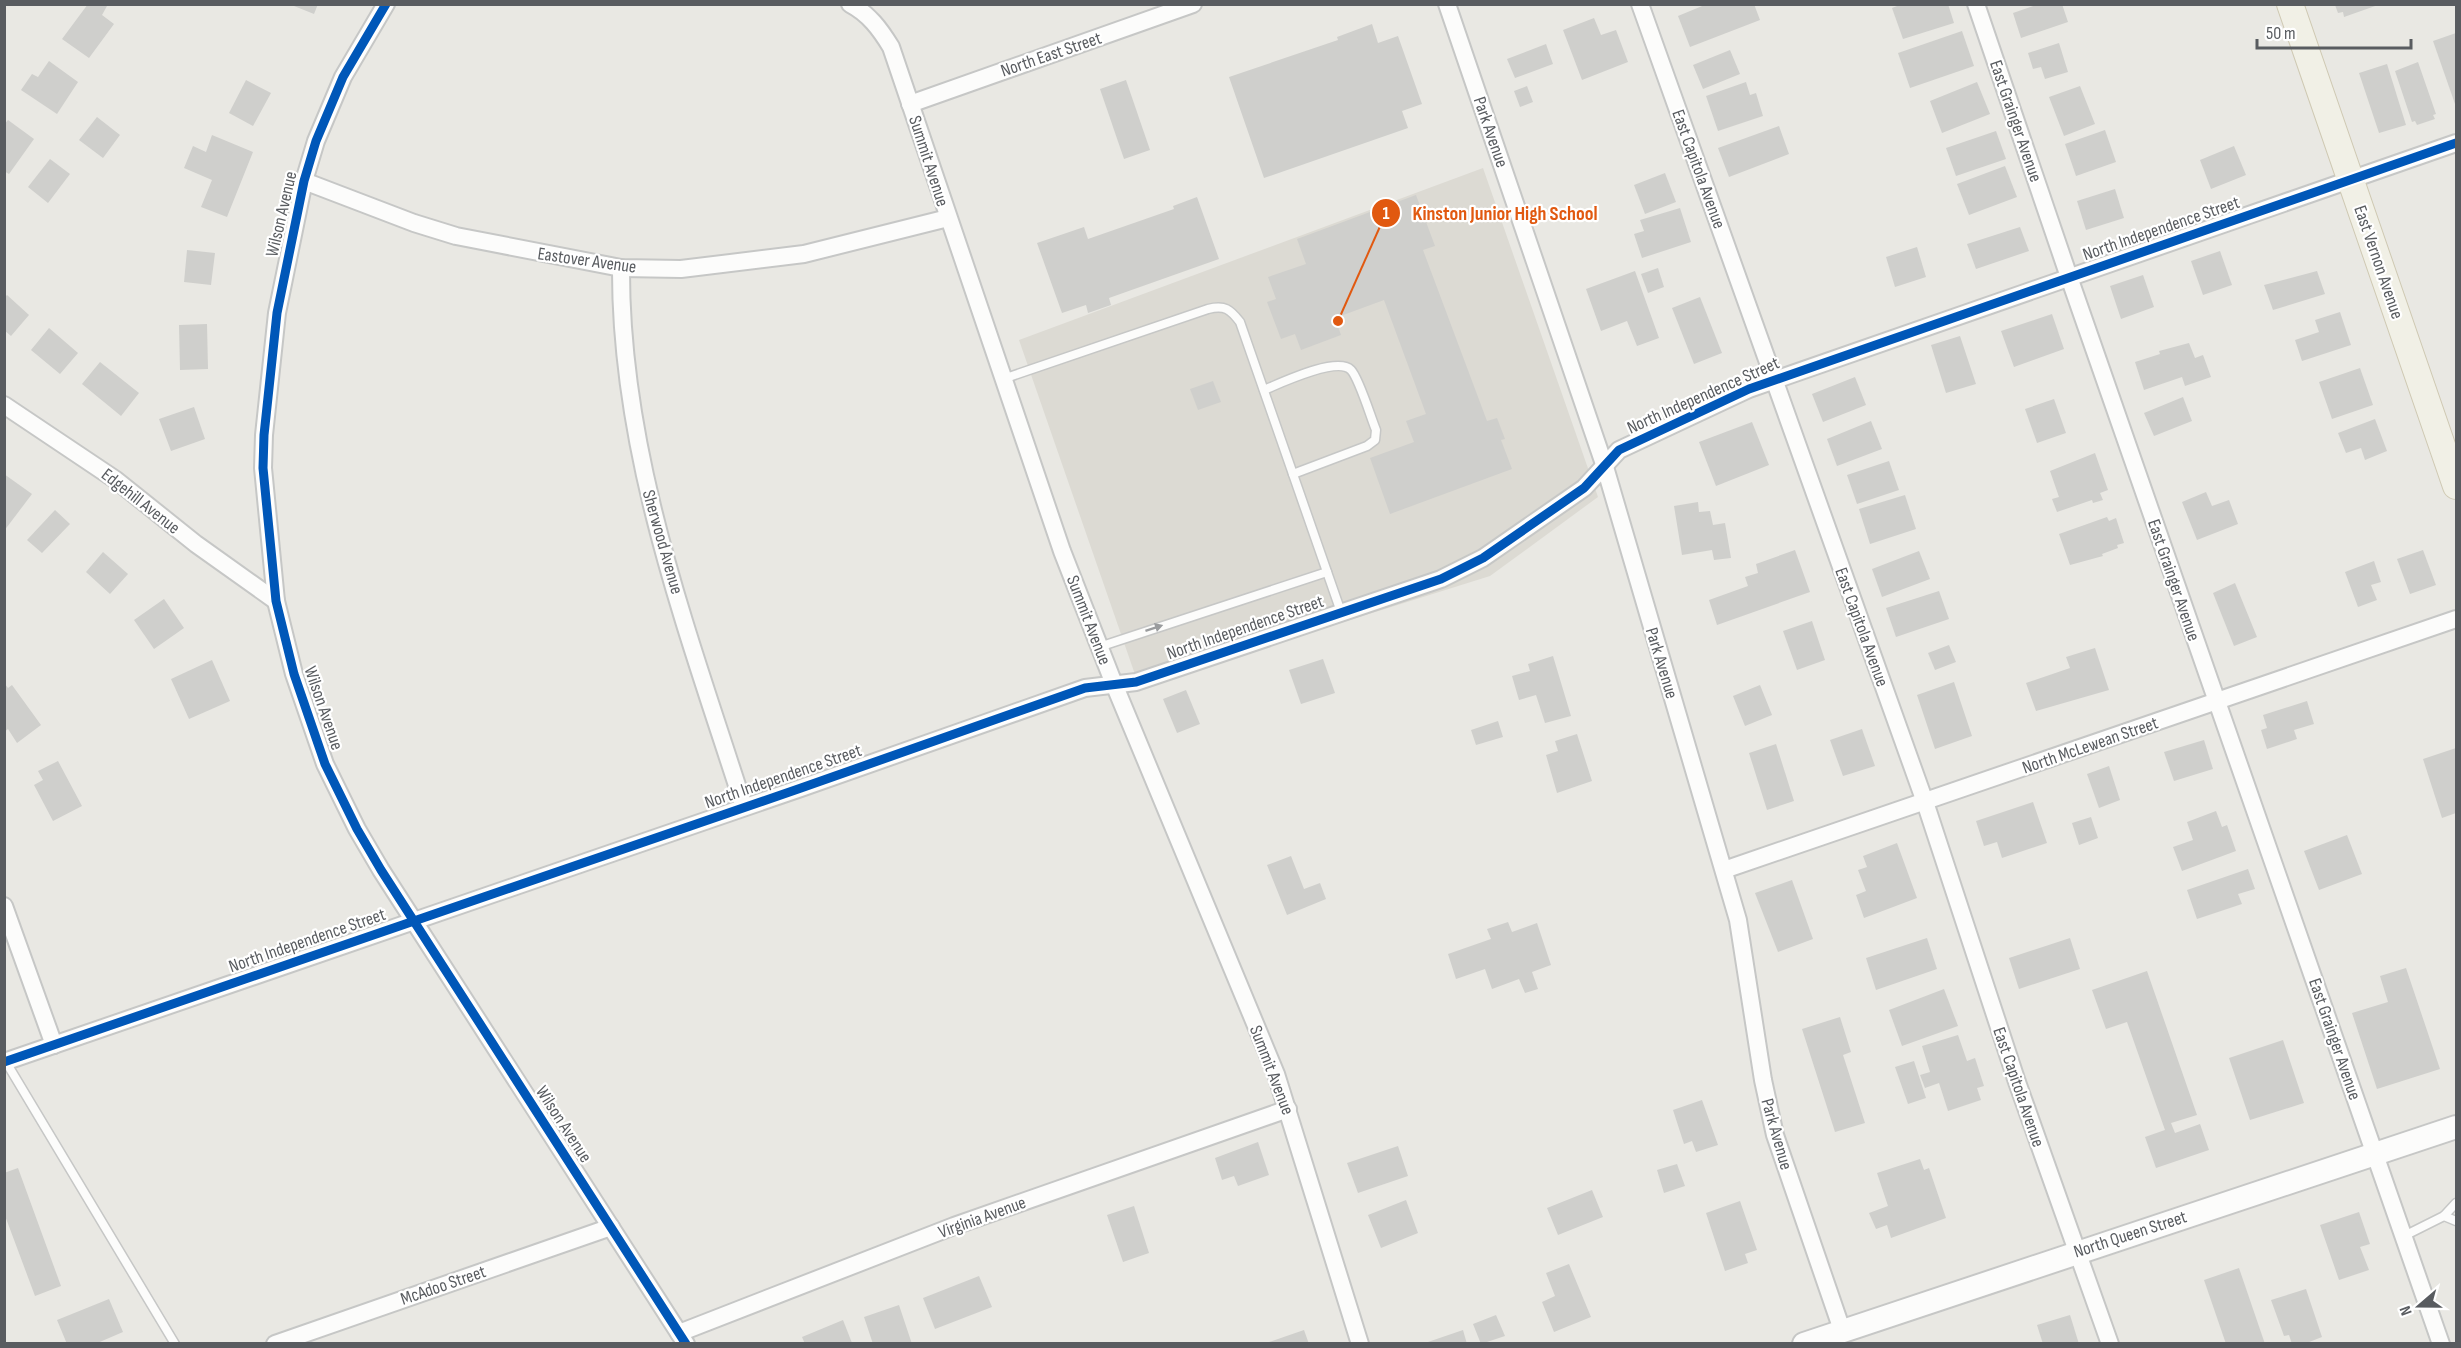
<svg xmlns="http://www.w3.org/2000/svg" width="2461" height="1348" font-family="'Sofia Sans Condensed',sans-serif">
<rect width="100%" height="100%" fill="#e9e8e3"/>
<path fill="#dcdad3" d="M1483,168L1598,497L1490,576L1139,686L1019,340Z"/>
<g fill="#cfcfcc">
<path d="M88,4H105L107,6L102,15L114,24L89,58L62,39Z"/>
<path d="M289,4H318L314,14Z"/>
<path d="M1707,4H1754L1760,20L1690,47L1678,16Z"/>
<path d="M1902,4H1948L1954,23L1903,39L1892,8Z"/>
<path d="M2039,4H2062L2068,22L2021,38L2013,13Z"/>
<path d="M2335,5H2378L2344,17L2343,12L2338,13Z"/>
<path d="M1594,18L1601,35L1616,30L1628,62L1582,80L1563,30Z"/>
<path d="M1372,24L1378,43L1398,36L1422,104L1402,111L1408,128L1264,178L1229,77L1338,40L1337,37Z"/>
<path d="M1962,31L1974,66L1910,88L1898,53Z"/>
<path d="M2456,33V104H2455L2433,41Z"/>
<path d="M2059,43L2068,72L2045,79L2041,67L2033,69L2028,53Z"/>
<path d="M1546,44L1553,64L1515,78L1507,59Z"/>
<path d="M1730,50L1740,74L1703,89L1693,65Z"/>
<path d="M49,61L78,82L57,114L21,90L32,74L38,77Z"/>
<path d="M2418,62L2436,114L2433,115L2435,119L2417,125L2415,121L2412,122L2395,71Z"/>
<path d="M2387,64L2406,125L2379,133L2359,73Z"/>
<path d="M246,80L271,93L253,126L229,113Z"/>
<path d="M1126,80L1150,150L1124,159L1100,89Z"/>
<path d="M1746,82L1750,95L1756,93L1763,116L1718,131L1706,96Z"/>
<path d="M1977,82L1990,114L1942,133L1930,101Z"/>
<path d="M1527,86L1533,102L1520,107L1514,91Z"/>
<path d="M2080,86L2095,124L2064,136L2049,97Z"/>
<path d="M97,117L120,135L103,158L79,140Z"/>
<path d="M8,120L34,139L9,174L4,171V125Z"/>
<path d="M1779,126L1789,154L1729,177L1718,148Z"/>
<path d="M2105,130L2116,162L2076,176L2065,144Z"/>
<path d="M1996,131L2006,159L1956,176L1946,148Z"/>
<path d="M212,135L253,152L227,217L201,207L212,180L184,168L193,146L206,152Z"/>
<path d="M2234,146L2246,175L2211,189L2200,160Z"/>
<path d="M50,159L70,174L48,203L28,187Z"/>
<path d="M2005,166L2017,197L1969,215L1957,184Z"/>
<path d="M1665,173L1676,202L1645,214L1634,185Z"/>
<path d="M2115,189L2124,218L2086,230L2077,201Z"/>
<path d="M1416,195L1435,246L1423,250L1487,421L1497,418L1505,439L1501,440L1512,469L1390,514L1370,458L1414,442L1406,421L1426,414L1384,300L1335,318L1341,335L1301,350L1295,334L1281,339L1267,302L1276,299L1268,277L1306,264L1297,239Z"/>
<path d="M1197,197L1219,259L1109,298L1111,305L1088,313L1086,305L1062,313L1037,243L1084,227L1088,239L1174,209L1173,206Z"/>
<path d="M1680,208L1691,242L1642,258L1634,234L1644,231L1640,220Z"/>
<path d="M2020,227L2029,251L1976,269L1967,244Z"/>
<path d="M1917,247L1926,277L1895,287L1886,257Z"/>
<path d="M187,250L215,253L211,285L184,282Z"/>
<path d="M2220,251L2232,285L2203,295L2191,261Z"/>
<path d="M1658,268L1664,287L1648,293L1641,274Z"/>
<path d="M1635,271L1659,338L1637,346L1627,321L1601,331L1586,289Z"/>
<path d="M2317,271L2325,294L2273,310L2264,285Z"/>
<path d="M2143,275L2154,307L2121,319L2110,286Z"/>
<path d="M7,295L29,315L11,336L4,330V298Z"/>
<path d="M1700,297L1722,353L1694,364L1672,308Z"/>
<path d="M2340,312L2351,345L2302,361L2295,340L2319,332L2315,320Z"/>
<path d="M2052,314L2064,349L2014,367L2001,331Z"/>
<path d="M207,324L208,369L180,370L179,325Z"/>
<path d="M49,328L78,353L60,374L31,350Z"/>
<path d="M1960,336L1976,384L1946,393L1931,345Z"/>
<path d="M2189,343L2195,358L2203,355L2211,377L2185,386L2182,377L2144,390L2135,362L2160,354L2159,351Z"/>
<path d="M100,362L139,393L121,416L82,384Z"/>
<path d="M2360,368L2373,405L2332,419L2319,382Z"/>
<path d="M1855,377L1866,405L1823,422L1812,394Z"/>
<path d="M1213,381L1221,402L1198,410L1190,389Z"/>
<path d="M2183,397L2192,421L2154,436L2144,413Z"/>
<path d="M2054,399L2066,433L2037,443L2025,409Z"/>
<path d="M194,407L205,439L171,451L159,419Z"/>
<path d="M2375,419L2387,451L2365,460L2361,448L2346,453L2338,433Z"/>
<path d="M1871,421L1882,449L1837,466L1827,439Z"/>
<path d="M1752,422L1769,465L1716,486L1699,442Z"/>
<path d="M2095,453L2108,490L2100,493L2103,500L2093,503L2092,500L2057,512L2052,499L2059,497L2050,471Z"/>
<path d="M1889,461L1899,490L1857,504L1847,475Z"/>
<path d="M4,474L32,494L4,531Z"/>
<path d="M2206,492L2212,506L2229,500L2238,524L2197,540L2182,502Z"/>
<path d="M1905,495L1916,529L1870,544L1859,509Z"/>
<path d="M1698,502L1699,512L1710,511L1713,525L1725,523L1731,558L1714,560L1712,550L1682,555L1674,506Z"/>
<path d="M55,510L70,524L42,553L27,540Z"/>
<path d="M2107,517L2109,521L2116,518L2124,543L2117,545L2118,548L2102,554L2103,556L2070,565L2059,534Z"/>
<path d="M1795,550L1810,592L1717,625L1709,600L1748,586L1745,577L1758,573L1756,564Z"/>
<path d="M2423,550L2436,585L2410,594L2397,559Z"/>
<path d="M1919,551L1930,579L1882,597L1872,569Z"/>
<path d="M103,552L128,574L110,594L86,572Z"/>
<path d="M2374,561L2381,582L2371,585L2377,600L2358,607L2345,572Z"/>
<path d="M2235,583L2257,637L2234,646L2213,593Z"/>
<path d="M1939,591L1949,619L1896,637L1886,608Z"/>
<path d="M164,599L184,628L154,649L134,620Z"/>
<path d="M1812,621L1825,660L1797,670L1783,631Z"/>
<path d="M1949,645L1956,662L1935,670L1928,653Z"/>
<path d="M2095,648L2109,690L2036,711L2026,683L2070,668L2066,657Z"/>
<path d="M1553,656L1571,716L1545,723L1536,695L1519,700L1512,676L1530,671L1528,664Z"/>
<path d="M1323,659L1335,693L1301,704L1289,670Z"/>
<path d="M212,660L230,701L189,719L171,679Z"/>
<path d="M1954,682L1972,736L1935,749L1917,695Z"/>
<path d="M4,683L8,688L12,685L41,725L17,743L8,729L4,732Z"/>
<path d="M1760,685L1772,715L1745,726L1733,696Z"/>
<path d="M1186,690L1200,724L1177,733L1163,699Z"/>
<path d="M2307,701L2314,724L2294,730L2297,739L2267,749L2261,730L2267,728L2263,715Z"/>
<path d="M1498,721L1503,737L1476,745L1471,730Z"/>
<path d="M1862,729L1875,766L1843,776L1830,740Z"/>
<path d="M1577,734L1592,781L1557,793L1546,755L1558,751L1555,741Z"/>
<path d="M2204,740L2213,769L2174,781L2164,752Z"/>
<path d="M1776,744L1794,801L1767,810L1749,753Z"/>
<path d="M2456,748V813L2442,818L2423,759Z"/>
<path d="M58,761L82,806L53,821L34,785L43,780L38,771Z"/>
<path d="M2109,766L2120,800L2099,808L2087,774Z"/>
<path d="M2033,802L2047,843L2002,858L1997,842L1984,846L1976,821Z"/>
<path d="M2216,811L2222,827L2227,825L2236,851L2182,871L2173,847L2193,840L2187,822Z"/>
<path d="M2091,817L2098,838L2079,845L2072,823Z"/>
<path d="M2347,835L2362,874L2319,890L2304,851Z"/>
<path d="M1897,843L1917,898L1864,918L1856,895L1866,891L1858,870L1867,867L1863,856Z"/>
<path d="M1291,856L1304,889L1320,883L1326,899L1287,915L1267,865Z"/>
<path d="M2248,869L2255,889L2238,894L2242,904L2197,919L2187,890Z"/>
<path d="M1792,880L1813,939L1778,952L1755,893Z"/>
<path d="M1508,922L1512,932L1537,923L1551,965L1532,972L1538,989L1525,993L1519,979L1492,989L1485,969L1456,979L1448,954L1491,939L1487,929Z"/>
<path d="M1927,938L1937,969L1876,990L1866,958Z"/>
<path d="M2070,938L2080,969L2019,989L2009,958Z"/>
<path d="M2406,968L2440,1069L2377,1089L2352,1013L2388,1002L2380,976Z"/>
<path d="M2147,971L2197,1115L2171,1123L2175,1133L2200,1124L2209,1150L2156,1168L2145,1137L2165,1130L2127,1022L2106,1029L2092,990Z"/>
<path d="M1944,989L1958,1026L1902,1046L1889,1010Z"/>
<path d="M1840,1017L1851,1052L1843,1055L1865,1123L1835,1132L1802,1029Z"/>
<path d="M1958,1035L1967,1061L1975,1058L1984,1086L1977,1088L1981,1100L1948,1111L1939,1083L1925,1088L1920,1075L1930,1072L1922,1046Z"/>
<path d="M2283,1040L2304,1103L2250,1120L2229,1058Z"/>
<path d="M1914,1061L1926,1098L1908,1104L1895,1067Z"/>
<path d="M1702,1100L1718,1145L1696,1152L1692,1141L1684,1144L1673,1110Z"/>
<path d="M1258,1142L1269,1175L1238,1186L1234,1176L1222,1180L1215,1158Z"/>
<path d="M1398,1146L1408,1176L1358,1193L1347,1163Z"/>
<path d="M1920,1159L1924,1170L1929,1168L1946,1218L1891,1238L1887,1225L1876,1229L1869,1213L1888,1206L1877,1173Z"/>
<path d="M1677,1164L1685,1186L1664,1193L1657,1170Z"/>
<path d="M18,1168L61,1286L35,1296L4,1213V1184L6,1183L4,1173Z"/>
<path d="M1592,1190L1603,1217L1558,1235L1547,1208Z"/>
<path d="M1406,1200L1418,1233L1381,1248L1368,1215Z"/>
<path d="M1740,1201L1757,1250L1745,1254L1748,1263L1725,1271L1706,1213Z"/>
<path d="M1134,1206L1149,1253L1123,1262L1107,1215Z"/>
<path d="M2359,1212L2370,1244L2360,1247L2369,1270L2339,1280L2320,1225Z"/>
<path d="M1569,1264L1591,1317L1554,1332L1542,1302L1555,1296L1546,1273Z"/>
<path d="M2239,1268L2265,1344H2226L2204,1280Z"/>
<path d="M979,1276L992,1307L935,1329L923,1298Z"/>
<path d="M2306,1289L2322,1337L2304,1344H2292L2289,1335L2284,1336L2271,1300Z"/>
<path d="M109,1299L123,1332L95,1344H67L57,1320Z"/>
<path d="M899,1305L912,1344H873L864,1317Z"/>
<path d="M1496,1315L1505,1336L1481,1344L1473,1324Z"/>
<path d="M2070,1315L2079,1344H2043L2037,1325Z"/>
<path d="M843,1320L852,1343L805,1344L802,1337Z"/>
<path d="M1304,1330L1309,1344H1266V1343Z"/>
<path d="M1463,1330L1467,1344H1425V1343Z"/>
</g>
<g fill="none" stroke-linecap="round" stroke-linejoin="round">
<g stroke="#c6c7c6" stroke-width="11">
<g id="lane">
<path d="M1003,379L1208,309C1225,305 1230,309 1240,322L1341,612"/>
<path d="M1264,390C1281,383 1337,356 1351,370C1359,378 1371,418 1376,430L1375,440L1367,446L1293,474"/>
<path d="M1099,647L1327,572"/>
<path d="M6,1062L175,1344"/>
<path d="M2444,1216L2456,1221"/>
<path d="M2404,1236L2444,1216L2456,1203"/>
</g>
</g>
<g stroke="#c6c7c6" stroke-width="20">
<g id="street">
<path d="M386,4L343,77L316,141L304,181L277,313L264,435L263,468L276,601L294,674L325,764L357,829L381,870L686,1344"/>
<path d="M850,4C869,14 880,29 891,47L1062,551L1114,684L1276,1074L1360,1344"/>
<path d="M1447,4L1605,467L1738,920L1763,1080L1775,1135L1842,1330"/>
<path d="M1640,4L1925,802L2017,1082L2110,1344"/>
<path d="M1976,4L2069,277L2441,1344"/>
<path d="M910,104L1193,4"/>
<path d="M304,181L414,223L456,236L621,268L681,269L804,254L948,218"/>
<path d="M621,268C620,454 688,632 744,807"/>
<path d="M4,405L116,480L196,544L276,601"/>
<path d="M1724,870L2456,619"/>
<path d="M4,906L54,1045"/>
<path d="M4,1062L801,788L1085,688L1136,682L1441,579L1483,558L1584,488L1619,450L1749,389L2456,143"/>
<path d="M679,1333L954,1226L1288,1109"/>
<path d="M275,1344L611,1227"/>
</g>
</g>
<g stroke="#c6c7c6" stroke-width="26">
<path id="secondary" d="M1804,1344L2456,1127"/>
</g>
<g stroke="#cfc9b3" stroke-width="28">
<path id="primary" d="M2290,4L2456,486"/>
</g>
<use href="#lane" stroke="#fcfcfb" stroke-width="8"/>
<use href="#street" stroke="#fcfcfb" stroke-width="16"/>
<use href="#secondary" stroke="#fcfcfb" stroke-width="22"/>
<use href="#primary" stroke="#f1f0e6" stroke-width="26"/>
<g stroke="#fff" stroke-width="13">
<g id="cycleway">
<path d="M386,4L343,77L316,141L304,181L277,313L264,435L263,468L276,601L294,674L325,764L357,829L381,870L686,1344"/>
<path d="M4,1062L801,788L1085,688L1136,682L1441,579L1483,558L1584,488L1619,450L1749,389L2456,143"/>
</g>
</g>
<use href="#cycleway" stroke="#0057b8" stroke-width="9"/>
</g>
<defs><path id="oneway-solid" d="M-6-.8H1V-3.2L6.5 0L1 3.2V.8H-6Z" transform="scale(1.5)"/></defs>
<use fill="#9a9c9e" href="#oneway-solid" transform="translate(1154 628) rotate(-18)"/>
<g text-anchor="middle" stroke-width="4.5" stroke-linejoin="round" paint-order="stroke">
<g font-size="18" fill="#595c60" stroke="#fff">
<text transform="translate(1051 54) rotate(-19)" y="6">North East Street</text>
<text transform="translate(2016 121) rotate(71)" y="6">East Grainger Avenue</text>
<text transform="translate(1491 132) rotate(71)" y="6">Park Avenue</text>
<text transform="translate(929 161) rotate(72)" y="6">Summit Avenue</text>
<text transform="translate(1699 169) rotate(70)" y="6">East Capitola Avenue</text>
<text transform="translate(281 214) rotate(-77)" y="6">Wilson Avenue</text>
<text transform="translate(2161 228) rotate(-19)" y="6">North Independence Street</text>
<text transform="translate(587 260) rotate(8)" y="6">Eastover Avenue</text>
<text transform="translate(2379 262) rotate(71)" y="6">East Vernon Avenue</text>
<text transform="translate(1703 395) rotate(-24)" y="6">North Independence Street</text>
<text transform="translate(141 501) rotate(38)" y="6">Edgehill Avenue</text>
<text transform="translate(663 542) rotate(74)" y="6">Sherwood Avenue</text>
<text transform="translate(2174 580) rotate(71)" y="6">East Grainger Avenue</text>
<text transform="translate(1089 620) rotate(69)" y="6">Summit Avenue</text>
<text transform="translate(1245 627) rotate(-19)" y="6">North Independence Street</text>
<text transform="translate(1862 627) rotate(70)" y="6">East Capitola Avenue</text>
<text transform="translate(1662 663) rotate(73)" y="6">Park Avenue</text>
<text transform="translate(324 708) rotate(71)" y="6">Wilson Avenue</text>
<text transform="translate(2090 745) rotate(-19)" y="6">North McLewean Street</text>
<text transform="translate(783 776) rotate(-19)" y="6">North Independence Street</text>
<text transform="translate(307 940) rotate(-19)" y="6">North Independence Street</text>
<text transform="translate(2335 1039) rotate(71)" y="6">East Grainger Avenue</text>
<text transform="translate(1272 1070) rotate(69)" y="6">Summit Avenue</text>
<text transform="translate(2019 1087) rotate(71)" y="6">East Capitola Avenue</text>
<text transform="translate(564 1124) rotate(57)" y="6">Wilson Avenue</text>
<text transform="translate(1777 1134) rotate(74)" y="6">Park Avenue</text>
<text transform="translate(982 1217) rotate(-20)" y="6">Virginia Avenue</text>
<text transform="translate(2130 1234) rotate(-18)" y="6">North Queen Street</text>
<text transform="translate(443 1285) rotate(-19)" y="6">McAdoo Street</text>
</g>
</g>
<path fill="none" stroke="#e15910" stroke-width="2" d="M1338 321L1386 213"/>
<g fill="#e15910" stroke="#fff" stroke-width="2">
<circle cx="1338" cy="321" r="6"/>
<circle cx="1386" cy="213" r="15"/>
</g>
<g font-size="18" text-anchor="middle" font-weight="bold" fill="#fff">
<text x="1386" y="219">1</text>
</g>
<g font-size="20" text-anchor="middle" font-weight="bold" fill="#e15910" stroke="#fff" stroke-width="4.5" stroke-linejoin="round" paint-order="stroke">
<text x="1505" y="220">Kinston Junior High School</text>
</g>
<rect width="2461" height="1348" fill="none" stroke="#595c60" stroke-width="12"/>
<g transform="translate(2419 1306) rotate(250)" stroke="#ffffff" stroke-width="4.5" paint-order="stroke">
<path d="M0-4.5L10 22L0 15L-10 22Z" fill="#595c60"/>
<text y="-9" font-size="16" font-weight="bold" text-anchor="middle" fill="#595c60">N</text>
</g>
<path d="M2257 39v9h154v-9" fill="none" stroke="#595c60" stroke-width="3"/>
<text x="2266" y="39" font-size="18" fill="#595c60" stroke="#ffffff" stroke-width="4.5" paint-order="stroke">50 m</text>
</svg>
